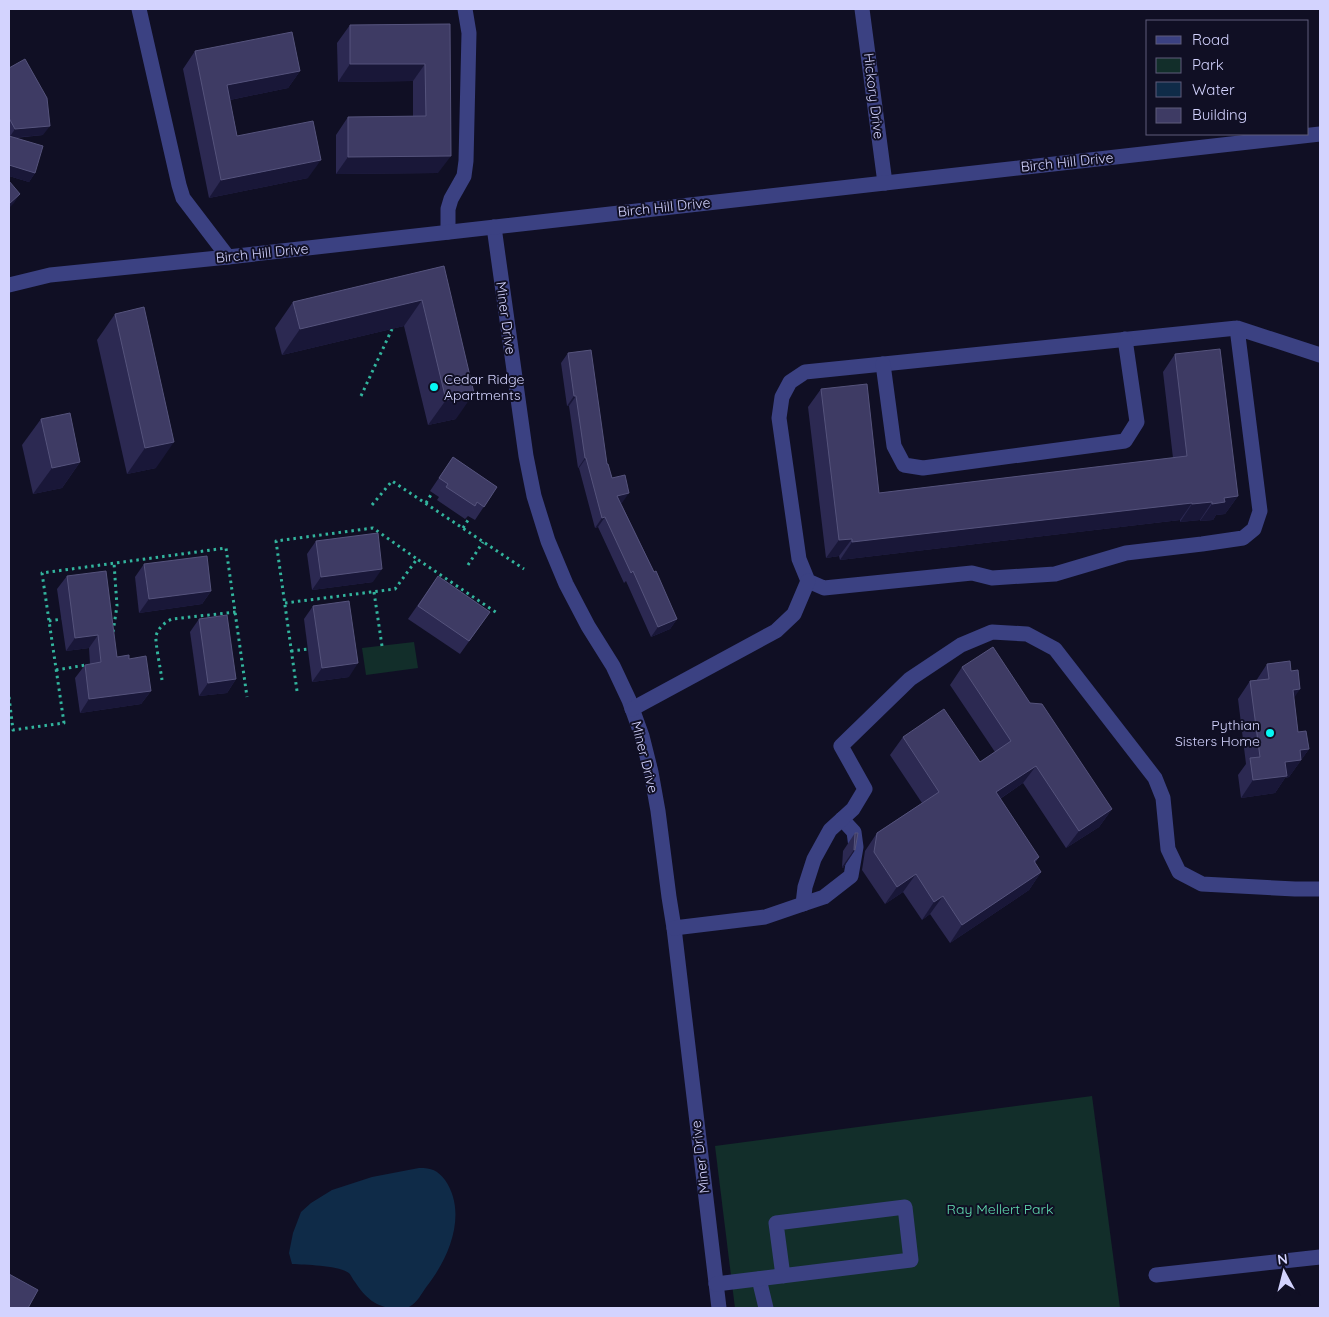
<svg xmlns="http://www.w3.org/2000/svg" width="1329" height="1317" font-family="Quicksand,sans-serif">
<rect width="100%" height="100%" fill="#100f24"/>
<g fill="#122e2a">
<path d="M414,642L418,668L366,675L362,648Z"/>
<path d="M1092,1096L1120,1308H735L715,1146Z"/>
</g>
<path fill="#0f2b48" d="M419,1168C432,1168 437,1170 445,1180C468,1213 449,1258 427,1286C421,1294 418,1302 409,1307C405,1309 399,1308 395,1308C376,1308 365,1297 355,1282C353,1280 351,1275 349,1273C338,1265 306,1265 292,1264L289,1253L293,1233L301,1212L311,1203L332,1190L372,1177Z"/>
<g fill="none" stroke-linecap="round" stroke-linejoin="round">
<g stroke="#32b49d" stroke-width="3" stroke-dasharray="2.5 4" stroke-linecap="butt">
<path d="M361,396L392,329"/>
<path d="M426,503L432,493"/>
<path d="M372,505L392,481L524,569"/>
<path d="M463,528L470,517"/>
<path d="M468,565L483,542"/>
<path d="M374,592L382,646"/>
<path d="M285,603L395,589L417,559L497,613"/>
<path d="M49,621L62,619"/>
<path d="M113,632L117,606L114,563"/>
<path d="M291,651L308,649"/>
<path d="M56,670L86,665"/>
<path d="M162,680C161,671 155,643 156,636C158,628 165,622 172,619L236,612"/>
<path d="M297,691L276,541L373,528L417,559"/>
<path d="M9,697L13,730L64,723L42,573L226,548L247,697"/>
</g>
<g stroke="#3b4182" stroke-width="15">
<path d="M139,9L179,185L183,198L228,257"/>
<path d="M862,9L885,183"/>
<path d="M494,227L526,456L534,496L548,541L566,584L588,626L613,666L629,700L642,736L651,772L658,811L669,897L674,928L719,1308"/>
<path d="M448,232V209L451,199L464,176L466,161L469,33L465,9"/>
<path d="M9,285L50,275L228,257L1320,134"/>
<path d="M1237,328L1260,511L1254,529L1243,538L1202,544L1126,553L1055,574L992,578L972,573L824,588L808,581L799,559L779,418L782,397L790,382L805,372L1237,328L1320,355"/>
<path d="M883,364L894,446L904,465L923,468L1125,441L1137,422L1125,339"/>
<path d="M632,709L776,631L794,614L808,581"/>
<path d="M803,904L824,897L851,876L856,847L854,832L842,819"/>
<path d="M674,928L765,917L803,904L805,887L814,859L830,830L853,809L865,789L841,746L910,679L961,645L992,632L1027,634L1055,649L1155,778L1163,798L1168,849L1179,872L1202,884L1295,889H1320"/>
<path d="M1156,1275L1320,1257"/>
<path d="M759,1279L766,1308"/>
<path d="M716,1284C781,1276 846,1268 911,1260L905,1207L776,1223L783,1276"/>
</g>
</g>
<g fill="#2c2952">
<path d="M450,24L438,173L336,174V135L348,117L413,116V81L338,82L337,43L350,25Z"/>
<path d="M195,51L300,71L288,88L230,100L237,136L308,178L209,198L183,69Z"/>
<path d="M9,68L43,135L15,138L35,173L29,182L9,176Z"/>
<path d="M444,266L456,419L428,425L404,326L282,355L275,328L293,302Z"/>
<path d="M115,314L156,468L127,474L97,340Z"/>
<path d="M568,353L607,464L622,503H621L677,619L670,629L651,637L626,581L624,583L598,527L595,528L579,468H578L569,406H567L561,363Z"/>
<path d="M1175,354L1238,496L1225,514L1216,515L1213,520L1200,521V520L1180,522V520L840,560L839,556L826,558L808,407L821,389L879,493L1173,458L1163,372Z"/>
<path d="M41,419L80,462L62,488L33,494L22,445Z"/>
<path d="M453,457L497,487L475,520L468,516L465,519L437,500L439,497L430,491Z"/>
<path d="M316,541L373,582L312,590L307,554Z"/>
<path d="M144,564L211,591L202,604L139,613L135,577Z"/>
<path d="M67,576L117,657L129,659L151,691L141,704L80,713L75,678L85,665L90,664L89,648L66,651L57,589Z"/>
<path d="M438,576L490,612L460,654L408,619Z"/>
<path d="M313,606L349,677L312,682L304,619Z"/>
<path d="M199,619L236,679L227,693L199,696L190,632Z"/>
<path d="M1267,664L1294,699L1298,732L1309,749L1289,777L1285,778L1275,793L1241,798L1238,775L1246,764L1238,699L1250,681H1256Z"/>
<path d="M962,667L1030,703L1112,809L1099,827L1066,848L1023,783L1000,799L1039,857L1035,863L1041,872L1029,890L950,943L930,914L922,920L903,892L885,904L862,870L865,851L877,833L922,803L890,755L903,737L980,762L995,752L950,685Z"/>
<path d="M855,833V850L843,868L842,867L843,851Z"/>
</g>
<g fill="#191738">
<path d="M350,64H425L413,81L338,82Z"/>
<path d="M300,71L288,88L215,103L227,85Z"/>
<path d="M50,126L43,135L9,138L15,129Z"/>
<path d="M451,156L438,173L336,174L348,157Z"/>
<path d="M321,160L308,178L209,198L221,180Z"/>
<path d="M9,165L35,173L29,182L9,176Z"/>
<path d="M20,194L14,203L9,208V204Z"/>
<path d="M422,300L404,326L282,355L300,329Z"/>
<path d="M474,393L456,419L428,425L446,400Z"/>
<path d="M574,396H576L569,406H567Z"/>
<path d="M174,442L156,468L127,474L145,448Z"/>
<path d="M585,458H586L579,468H578Z"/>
<path d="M80,462L62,488L33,494L52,468Z"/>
<path d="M629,493L622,503L610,506L617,496Z"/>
<path d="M1238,496L1225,514L1216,515L1213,520L1200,521L1212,504L1224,498Z"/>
<path d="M1212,502L1200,520L1180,522L1192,504Z"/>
<path d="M1192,503L1180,520L840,560L852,542Z"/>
<path d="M605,517L598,527L595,528L602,518Z"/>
<path d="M852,539L839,556L826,558L839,540Z"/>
<path d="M382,569L373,582L312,590L321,577Z"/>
<path d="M211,591L202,604L139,613L149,599Z"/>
<path d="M677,619L670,629L651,637L658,627Z"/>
<path d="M98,635L89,648L66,651L75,638Z"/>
<path d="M358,663L349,677L312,682L322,668Z"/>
<path d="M236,679L227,693L199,696L208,683Z"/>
<path d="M1300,689L1288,707L1293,690Z"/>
<path d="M151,691L141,704L80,713L89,699Z"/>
<path d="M1309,749L1289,777L1285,778L1275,793L1241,798L1253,780L1285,762L1300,750Z"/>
<path d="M1036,766L1023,783L983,810L996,792Z"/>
<path d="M1112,809L1099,827L1066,848L1079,831Z"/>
<path d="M854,850H855L843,868L842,867Z"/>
<path d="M1041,872L1029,890L950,943L962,925Z"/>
<path d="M916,874L903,892L885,904L897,887Z"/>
<path d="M943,896L930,914L922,920L934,902Z"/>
</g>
<g fill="#3e3b64" stroke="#55537c">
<path d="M450,24L451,156L348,157V117L426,116L425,64H350V25Z"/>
<path d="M292,32L300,71L227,85L237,136L313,121L321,160L221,180L195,51Z"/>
<path d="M25,59L47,98L50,126L15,129L9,118V68Z"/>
<path d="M9,136L43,146L35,173L9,165Z"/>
<path d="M9,181L20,194L9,204Z"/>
<path d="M444,266L474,393L446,400L422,300L300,329L293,302Z"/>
<path d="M144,307L174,442L145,448L115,314Z"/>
<path d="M1220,349L1238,496L1224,498L1225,502L1212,504V502L1192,504V503L852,542V539L839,540L821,389L867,384L879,493L1187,456L1175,354Z"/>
<path d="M591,350L607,464H608L612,478L625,475L629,493L617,496L654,572L656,571L677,619L658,627L633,571L631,573L605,517L602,518L586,458H585L576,396H574L568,353Z"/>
<path d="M70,413L80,462L52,468L41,419Z"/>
<path d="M453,457L497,487L484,507L477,502L475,506L446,487L448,484L439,478Z"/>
<path d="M378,533L382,569L321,577L316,541Z"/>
<path d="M207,556L211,591L149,599L144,564Z"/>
<path d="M106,571L117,657L129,655V659L146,656L151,691L89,699L85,665L101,662L98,635L75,638L67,576Z"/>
<path d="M438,576L490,612L469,641L418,606Z"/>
<path d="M349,601L358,663L322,668L313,606Z"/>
<path d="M227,615L236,679L208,683L199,619Z"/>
<path d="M993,647L1030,703L1042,704L1112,809L1079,831L1036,766L996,792L1039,857L1034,861L1041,872L962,925L943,896L934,902L916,874L897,887L874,852L877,833L939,792L903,737L944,709L980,762L1011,741L962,667Z"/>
<path d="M1290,661L1291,671L1298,670L1300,689L1293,690L1298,732L1306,731L1309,749L1300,750L1301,760L1285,762L1287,776L1253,780L1250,758L1260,757L1250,681L1269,679L1267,664Z"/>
<path d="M855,833H858L855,850H854Z"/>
<path d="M9,1274L38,1290L28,1308H9Z"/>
</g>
<g fill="#06f7f4" stroke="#100f24" stroke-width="2">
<circle cx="434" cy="387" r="5"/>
<circle cx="1270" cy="733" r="5"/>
</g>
<g text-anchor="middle" stroke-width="4" stroke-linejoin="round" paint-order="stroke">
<g font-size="14" fill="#d3d3fe" stroke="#100f24">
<text transform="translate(874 96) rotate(83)" y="5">Hickory Drive</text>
<text transform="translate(1067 162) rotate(-6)" y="5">Birch Hill Drive</text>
<text transform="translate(664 207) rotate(-6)" y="5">Birch Hill Drive</text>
<text transform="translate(262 253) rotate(-6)" y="5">Birch Hill Drive</text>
<text transform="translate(506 318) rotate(82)" y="5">Miner Drive</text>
<text transform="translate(645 757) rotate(76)" y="5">Miner Drive</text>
<text transform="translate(700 1157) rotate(-97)" y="5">Miner Drive</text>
</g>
<g font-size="14" fill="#d3d3fe" stroke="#100f24" text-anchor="start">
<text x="444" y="384">Cedar Ridge<tspan x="444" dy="16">Apartments</tspan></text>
<text x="1260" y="730" text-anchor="end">Pythian<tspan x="1260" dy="16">Sisters Home</tspan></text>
</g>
<g font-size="14" fill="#61ddb0" stroke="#100f24">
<text x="1000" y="1214">Ray Mellert Park</text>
</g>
</g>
<rect width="1329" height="1317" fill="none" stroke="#d3d3fe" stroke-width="20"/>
<rect x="1146" y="20" width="162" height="115" fill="#100f24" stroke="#5e5d7b"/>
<rect x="1156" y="36" width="25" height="8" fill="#3b4182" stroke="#5e5d7b"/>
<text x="1192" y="45" font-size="15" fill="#d3d3fe">Road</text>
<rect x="1156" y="58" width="25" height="15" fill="#122e2a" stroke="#5e5d7b"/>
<text x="1192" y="70" font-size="15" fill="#d3d3fe">Park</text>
<rect x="1156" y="82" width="25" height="15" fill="#0f2b48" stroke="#5e5d7b"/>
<text x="1192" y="95" font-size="15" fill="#d3d3fe">Water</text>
<rect x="1156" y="108" width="25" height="15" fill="#3e3b64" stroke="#5e5d7b"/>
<text x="1192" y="120" font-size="15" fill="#d3d3fe">Building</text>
<g transform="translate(1284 1272) rotate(353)" stroke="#100f24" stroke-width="4" paint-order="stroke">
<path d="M0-4L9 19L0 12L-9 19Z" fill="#d3d3fe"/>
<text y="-8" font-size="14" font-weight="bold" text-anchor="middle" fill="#d3d3fe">N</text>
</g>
</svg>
